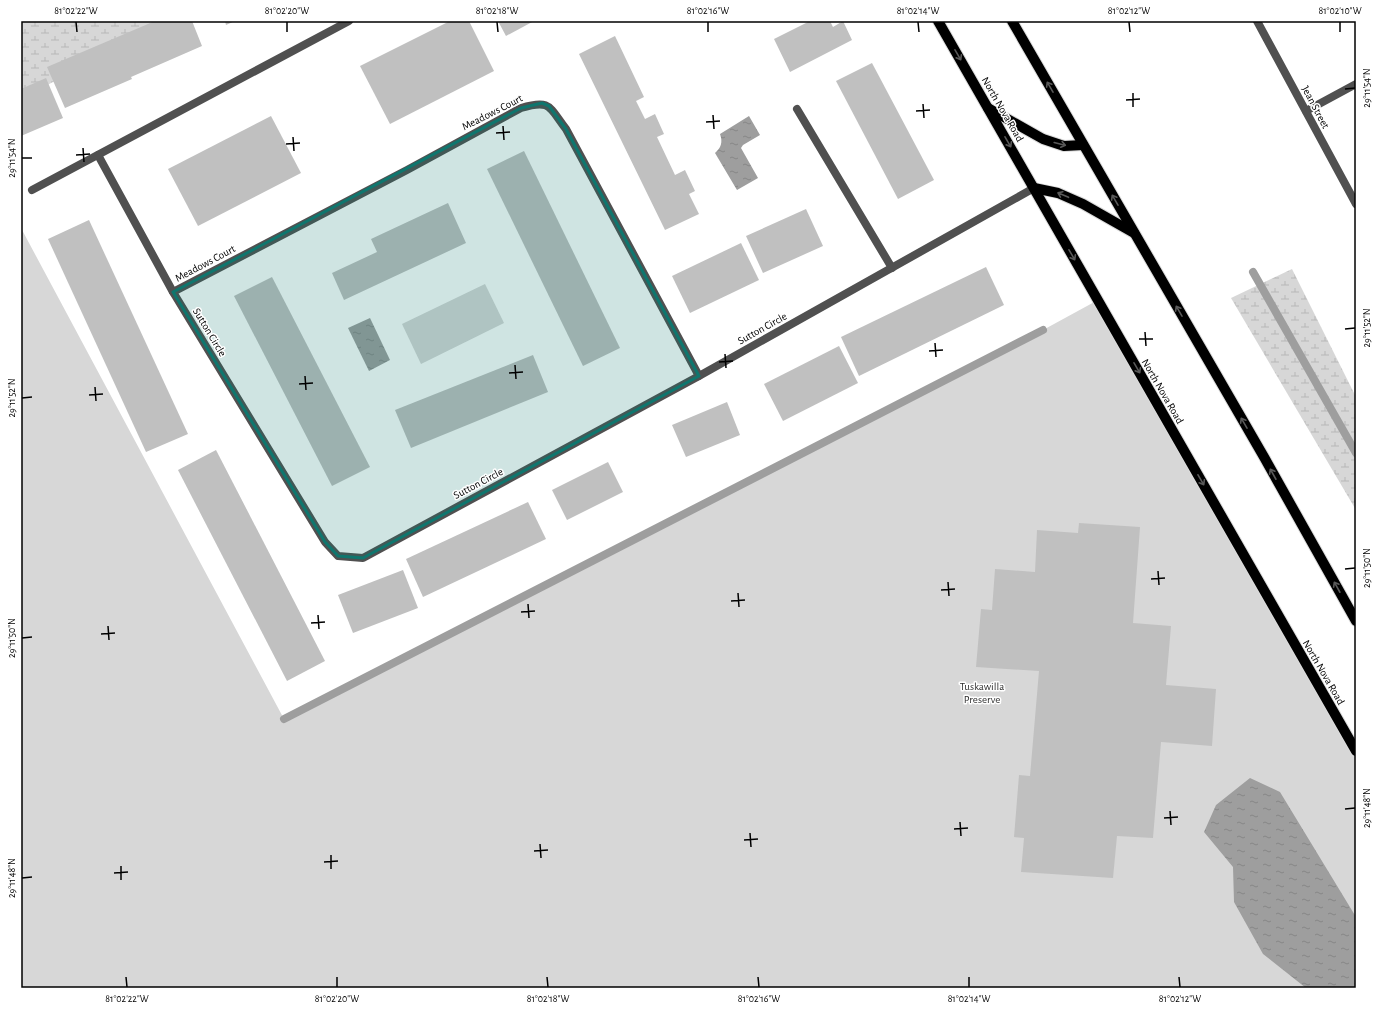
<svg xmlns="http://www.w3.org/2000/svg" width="1377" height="1009" font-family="'Alegreya Sans',sans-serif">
<defs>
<pattern id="wetland-marsh" width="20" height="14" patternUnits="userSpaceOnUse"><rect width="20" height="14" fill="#d7d7d7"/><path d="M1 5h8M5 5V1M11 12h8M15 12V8" fill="none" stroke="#b7b7b7"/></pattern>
<pattern id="water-ripples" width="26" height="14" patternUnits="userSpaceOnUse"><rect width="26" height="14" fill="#9e9e9e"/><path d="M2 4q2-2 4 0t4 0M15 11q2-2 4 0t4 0" fill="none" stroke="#868686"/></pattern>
</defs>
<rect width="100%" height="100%" fill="#fff"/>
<g fill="url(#wetland-marsh)">
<path d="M21,21H168L21,99Z"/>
<path d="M1292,269L1356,397V510L1231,298Z"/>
</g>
<g fill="#d7d7d7">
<path d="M21,228L284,719L1043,330L1098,300L1356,751V988H21Z"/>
<path d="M485,284L504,323L421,364L402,324Z"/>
</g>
<g fill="url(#water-ripples)">
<path d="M749,116L760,135L743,145L741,148L758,178L737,190L715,153C721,148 723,142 720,134Z"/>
<path d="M370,318L390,360L369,371L348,328Z"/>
<path d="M1250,778L1280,792L1356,917V988H1306L1263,954L1234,902L1233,867L1204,832L1216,805Z"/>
</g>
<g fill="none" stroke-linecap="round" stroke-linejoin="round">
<g stroke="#9e9e9e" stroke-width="8">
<path d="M1253,272L1356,453"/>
<path d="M284,719L1043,330"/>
</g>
</g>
<g fill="#c0c0c0">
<path d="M155,21H192L202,46L131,77L132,79L65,108L47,67Z"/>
<path d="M225,21H235L226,25Z"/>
<path d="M450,21H469L494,71L390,124L360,66Z"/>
<path d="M498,21H534L506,36Z"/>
<path d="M810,21H830L833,27L843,21L852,40L790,72L774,39Z"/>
<path d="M615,36L644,97L636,101L645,119L655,114L664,134L657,137L675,175L685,170L695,191L689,194L699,214L665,230L579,54Z"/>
<path d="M872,63L934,180L898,199L836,81Z"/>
<path d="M46,78L63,118L21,136V89Z"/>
<path d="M271,116L301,173L198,226L168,169Z"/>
<path d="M524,151L620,348L583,366L487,169Z"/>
<path d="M448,203L466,243L344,300L332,273L377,252L371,239Z"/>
<path d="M806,209L823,246L763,273L746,236Z"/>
<path d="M89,220L188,434L146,452L48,239Z"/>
<path d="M741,243L759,280L690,313L672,276Z"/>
<path d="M986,267L1004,305L859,376L841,337Z"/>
<path d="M272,277L370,467L332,486L234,296Z"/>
<path d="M839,346L858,383L783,421L764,384Z"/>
<path d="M533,355L548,392L411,448L395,410Z"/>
<path d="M727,402L740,435L686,457L672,425Z"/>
<path d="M216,450L325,661L287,681L178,470Z"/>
<path d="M608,462L623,492L567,520L552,490Z"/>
<path d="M528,502L546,539L423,597L406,559Z"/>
<path d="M1079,523L1140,527L1133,623L1171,626L1166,685L1216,689L1212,746L1161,742L1153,838L1117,836L1113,878L1021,872L1024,838L1014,837L1019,775L1030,776L1039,671L976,667L981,609L992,610L995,569L1035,572L1037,530L1078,533Z"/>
<path d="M403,570L418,608L353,633L338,595Z"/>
</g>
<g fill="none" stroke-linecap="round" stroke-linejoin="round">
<g stroke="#dbdbdb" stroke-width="12">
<g id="primary">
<path d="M938,21L1356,751"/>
<path d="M1012,21L1264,457L1356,621"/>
<path d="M988,108L1043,139L1064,146L1083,145"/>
<path d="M1034,188L1058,193L1083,204L1134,233"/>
</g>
</g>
<g stroke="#505050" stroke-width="8">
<path d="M797,109L892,268"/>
<path d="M1306,111L1356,84"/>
</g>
<g stroke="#505050" stroke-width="8">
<path d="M1257,21L1356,204"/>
<path d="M98,155L173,292L325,542L338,556L363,558L699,376L1034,188"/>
<path d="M32,190L349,21"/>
<path d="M173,292L407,170L521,108C551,99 549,107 566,129L699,376"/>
</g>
<use href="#primary" stroke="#000" stroke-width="10"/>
</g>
<defs><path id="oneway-shaft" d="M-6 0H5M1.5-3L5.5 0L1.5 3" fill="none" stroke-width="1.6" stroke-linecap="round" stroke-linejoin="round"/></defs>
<g stroke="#595959">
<use href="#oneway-shaft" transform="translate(958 55) rotate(60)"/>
<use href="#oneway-shaft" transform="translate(1050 87) rotate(-120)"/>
<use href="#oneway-shaft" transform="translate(1008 142) rotate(60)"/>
<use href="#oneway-shaft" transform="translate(1060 144) rotate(14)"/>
<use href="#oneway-shaft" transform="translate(1063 195) rotate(-157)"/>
<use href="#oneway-shaft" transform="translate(1115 200) rotate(-120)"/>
<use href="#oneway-shaft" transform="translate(1072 255) rotate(60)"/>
<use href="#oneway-shaft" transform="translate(1179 311) rotate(-120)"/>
<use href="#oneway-shaft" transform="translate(1137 368) rotate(60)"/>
<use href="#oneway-shaft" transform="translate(1244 423) rotate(-120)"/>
<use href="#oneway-shaft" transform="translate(1273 474) rotate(-119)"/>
<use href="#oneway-shaft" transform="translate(1201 480) rotate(60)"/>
<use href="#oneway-shaft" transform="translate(1337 587) rotate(-119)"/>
</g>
<path fill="#0f766e" fill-opacity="0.2" stroke="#0f766e" stroke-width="3" stroke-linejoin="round" d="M542,103L549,106L566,129L699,376L363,558L338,556L325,542L173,292L521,108Z"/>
<path fill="none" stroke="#000" stroke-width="1.5" d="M76,22L77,32M287,22V32M497,22L498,32M708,22V32M918,22L919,32M1129,22L1130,32M1340,22V32M1345,89L1355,88M1133,93V107M1126,100L1140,99M923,104L924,118M916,111L930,110M713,115L714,129M706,122L720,121M503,126L504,140M496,133L510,132M293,137L294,151M286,144L300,143M83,148L84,162M76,155L90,154M22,158H32M1345,329L1355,328M1145,332L1146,346M1139,339H1153M935,343L936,357M929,351L943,350M725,354L726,368M719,362L733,361M515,365L516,379M509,373L523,372M305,376L306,390M299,384L313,383M95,387L96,401M89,395L103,394M22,398L32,397M1345,569L1355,568M1158,571L1159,585M1151,579L1165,578M948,582L949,596M941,590L955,589M738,593L739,607M731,601L745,600M528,604L529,618M521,612L535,611M318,615L319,629M311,623L325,622M108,626L109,640M101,634L115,633M22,638L32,637M1345,809L1355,808M1170,811L1171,825M1164,818L1178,817M960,822L961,836M954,829L968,828M750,833L751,847M744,840L758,839M540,844L541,858M534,851L548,850M331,855V869M324,862L338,861M121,866V880M114,873L128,872M22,878L32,877M126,977L127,987M337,977V987M547,977L548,987M758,977L759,987M969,977V987M1179,977L1180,987"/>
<g text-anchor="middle" stroke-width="3" stroke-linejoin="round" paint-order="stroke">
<g font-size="11" fill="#000" stroke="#fff">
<text transform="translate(1316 107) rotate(62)" y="4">Jean Street</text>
<text transform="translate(1003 109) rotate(60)" y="4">North Nova Road</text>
<text transform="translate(492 112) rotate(-27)" y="4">Meadows Court</text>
<text transform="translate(205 263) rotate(-28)" y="4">Meadows Court</text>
<text transform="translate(762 328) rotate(-29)" y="4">Sutton Circle</text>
<text transform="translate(210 332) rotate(59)" y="4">Sutton Circle</text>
<text transform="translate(1163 391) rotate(60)" y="4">North Nova Road</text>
<text transform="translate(478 483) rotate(-28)" y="4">Sutton Circle</text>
<text transform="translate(1324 672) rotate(60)" y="4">North Nova Road</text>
</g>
<g font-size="11" fill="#2e2e2e" stroke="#fff">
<text x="982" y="690">Tuskawilla<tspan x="982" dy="13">Preserve</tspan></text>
</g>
</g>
<rect width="1377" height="1009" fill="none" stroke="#ffffff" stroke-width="44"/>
<rect x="22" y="22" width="1333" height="965" fill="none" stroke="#000" stroke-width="1.5"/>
<g font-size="10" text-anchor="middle" fill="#000">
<text x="76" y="14">81°02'22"W</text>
<text x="287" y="14">81°02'20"W</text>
<text x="497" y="14">81°02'18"W</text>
<text x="708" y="14">81°02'16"W</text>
<text x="918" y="14">81°02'14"W</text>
<text x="1129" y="14">81°02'12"W</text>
<text x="1340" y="14">81°02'10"W</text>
<text transform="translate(1366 88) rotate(-90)" y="4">29°11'54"N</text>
<text transform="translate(11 158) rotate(-90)" y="4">29°11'54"N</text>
<text transform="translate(1366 328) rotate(-90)" y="4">29°11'52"N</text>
<text transform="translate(11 398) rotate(-90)" y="4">29°11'52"N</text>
<text transform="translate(1366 568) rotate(-90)" y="4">29°11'50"N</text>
<text transform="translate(11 638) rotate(-90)" y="4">29°11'50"N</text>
<text transform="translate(1366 808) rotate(-90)" y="4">29°11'48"N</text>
<text transform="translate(11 878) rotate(-90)" y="4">29°11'48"N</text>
<text x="127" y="1002">81°02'22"W</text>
<text x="337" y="1002">81°02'20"W</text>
<text x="548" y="1002">81°02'18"W</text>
<text x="759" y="1002">81°02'16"W</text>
<text x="969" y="1002">81°02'14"W</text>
<text x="1180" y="1002">81°02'12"W</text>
</g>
</svg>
